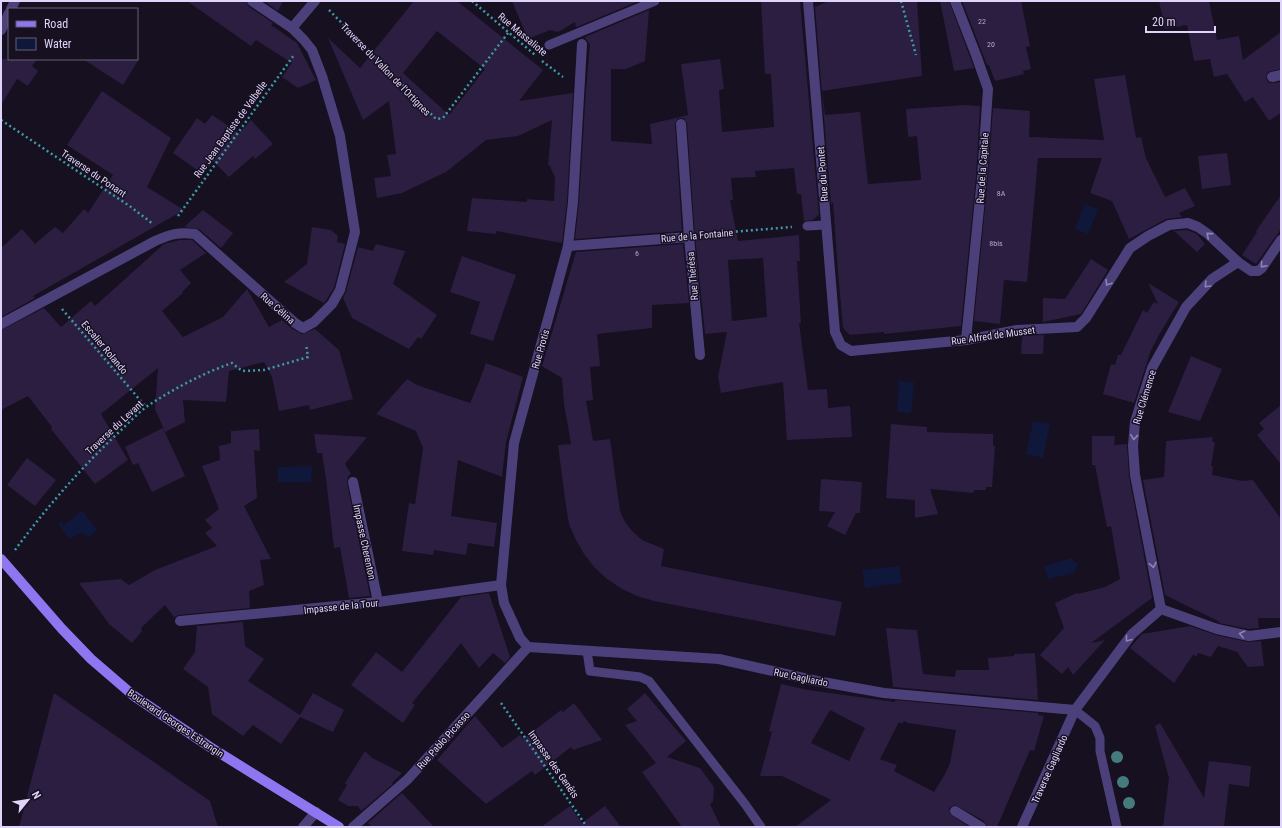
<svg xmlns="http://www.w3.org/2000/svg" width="1282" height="828" font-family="'Roboto Condensed',sans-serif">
<rect width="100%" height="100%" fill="#161021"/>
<g fill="#0f183b">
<path d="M1085,204L1098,209L1088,234L1075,229Z"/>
<path d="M899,381L914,382L911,413L897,412Z"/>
<path d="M1033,421L1050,424L1043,458L1026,454Z"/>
<path d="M311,466L312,469L311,482H278V467Z"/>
<path d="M82,511L97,530L87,538L83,533H79L70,539L58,524L61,522L64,525Z"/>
<path d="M1072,558L1073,561L1078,564L1075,569L1076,572L1048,579L1044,566Z"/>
<path d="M899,566L902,583L865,588L862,570Z"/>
</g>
<g fill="#2b1e40" fill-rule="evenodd">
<path d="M187,1H246L248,6L273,23L271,25L297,43L316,80L298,88L282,77L292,63L256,40L251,46Z"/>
<path d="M264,1H283L278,11Z"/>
<path d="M414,1H457L543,70L519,101L573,93L567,201L562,243L496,231V234L467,231L472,198L527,202V199L554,201L555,178L550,166L548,165L552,120L518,136L486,140L446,172L402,193L377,198L374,178L391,176L387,155L396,154L389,101L363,120L328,38L360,68ZM437,31L485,69L449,115L403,73Z"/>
<path d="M512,1H639L579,26L576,27L575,22L558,32L550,30L528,39Z"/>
<path d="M761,1H800L819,214L813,220L804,221L801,194H797L794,168L755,171L756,177L731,178L733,200H730L738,241L799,235L800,261H797L801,323H799L808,390L827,389L828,408L850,406L852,437L787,440L783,382L721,393L718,377L727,332L705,334L695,236L687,124L684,118H678L675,124L682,231L575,239L579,202L586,91L590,45L585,37L649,10L645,61L626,69H611V141L652,144L650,124L688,115L681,64L720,59L724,89L719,90L722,132L774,127L771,74H765ZM763,258L767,317L732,321L728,260Z"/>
<path d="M829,1H917L922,76L822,91L825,115L860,112L868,184L921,180L917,136L908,137L906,109L966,105L980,106L976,177L961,326L884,334V332L850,335L843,328L838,272L833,202L831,204L815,7Z"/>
<path d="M940,1H949L974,68L954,71Z"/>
<path d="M962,1H1021L1030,46L1026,47L1031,69L1023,71L1024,74L995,81L989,65H987Z"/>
<path d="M1159,1H1209L1217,40L1239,36L1243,60L1281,32V69L1268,72L1266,78L1268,82L1270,83L1281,82V113L1269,121L1253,97L1245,102L1227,74L1214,77L1210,59L1194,61L1187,25L1165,29Z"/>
<path d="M1,59H37L32,66L38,71L28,86L17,79L1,105Z"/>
<path d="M83,59H139L123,85Z"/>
<path d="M1125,75L1136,138L1141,137L1146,158L1165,197L1185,188L1195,206L1179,213L1182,217L1166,219L1129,239L1112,201L1090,193L1102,158H1038L1027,282L1004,280L1000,324L974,321L988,178L993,108L1030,111L1029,137L1104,140L1094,79Z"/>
<path d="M102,91L171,138L147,187L184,210L33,296L35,298L1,317V248L22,229L35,244L55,227L63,233L84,209L88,213L113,175L67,145Z"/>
<path d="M212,115L239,133L251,120L273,144L255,159L253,156L229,177L213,161L203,174L173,153L197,118L205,124Z"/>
<path d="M1227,153L1231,185L1202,189L1198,156Z"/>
<path d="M1281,195V229L1256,264L1242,255L1257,232L1256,231Z"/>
<path d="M203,210L233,233L221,248L199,229L184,227Z"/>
<path d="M312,227L331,230L338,236L337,242L345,244L334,288L324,303L284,282L307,264Z"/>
<path d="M1187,230L1197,234L1205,244L1197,252L1174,231Z"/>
<path d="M180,240H192L206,253L180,270L191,283L182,292L183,293L162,311L183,337L223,317L247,289L269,327L282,320L291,328L302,334L315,329L339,350L353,399L310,410L309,405L279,411L272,377L264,362L229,371L226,402L183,400L185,422L165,432L155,409L158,368L101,414L128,460L95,484L51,429L52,427L28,396L1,410V330L44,308L61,327L91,301L95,306L164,244Z"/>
<path d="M376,244L405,251L393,284L437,315L421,339L418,337L409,349L352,318L343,298L346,292L358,247L373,251Z"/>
<path d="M683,244L689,303L652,305V328L597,334L600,366L590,367L593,400L586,401L593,441L610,439L620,511L625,522L633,532L642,540L664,549L661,566L842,602L835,636L654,601L637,596L622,589L607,579L595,568L584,554L576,540L569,524L566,506L558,445L571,444L564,404L562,378L542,366L576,252Z"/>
<path d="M462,256L516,275L493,341L470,334L480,302L450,292Z"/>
<path d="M1091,259L1108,270L1081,314L1043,322V298L1065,299Z"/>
<path d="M1148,283L1179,302L1160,333L1151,350L1134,403L1103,394L1111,364L1115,365L1118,355H1121L1143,310L1147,313L1154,302L1158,304Z"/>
<path d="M1044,335L1043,354H1021L1022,336Z"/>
<path d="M1191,356L1222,369L1200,421L1168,412Z"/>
<path d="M486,363L523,377L506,442L502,477L458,460L451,516L497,523L494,547L468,543L466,555L434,550L433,555L402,551L409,503L415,504L423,448L416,431L376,414L407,379L417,385L470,403L479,382Z"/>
<path d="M1281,405V464L1257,435L1264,429L1259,423Z"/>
<path d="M891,424L927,427V432L993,434V446H995L992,487H986V490H974L973,493L930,489L938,514L915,518V500L886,498Z"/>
<path d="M163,428L185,476L152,492L138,463L133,465L125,447Z"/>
<path d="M259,429L260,451L254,450L257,498L244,506L271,559L260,560L264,585L249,591L250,608L179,615L174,617L165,605L141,628L142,631L132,643L109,624L79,583L121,579L129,585L155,570L217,546L205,533L212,528L205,520L219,509L202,466L220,460L219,446L231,443V431Z"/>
<path d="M314,434L367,437L345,464L351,474L348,476L347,483L370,596L349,598L340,547L334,548L326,479L322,453H317Z"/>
<path d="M1092,436H1115L1114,445L1127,444L1129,476L1152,598L1091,643L1105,640L1073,675L1068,667L1062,674L1040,655L1064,628L1055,603L1077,593L1078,594L1105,587L1120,579L1111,526L1107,527L1095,465H1092Z"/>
<path d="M1213,437L1212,441L1215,443L1211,466H1213L1212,475L1242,481L1253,480L1281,519V618H1258L1259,628L1249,629L1219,623L1217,622H1220L1165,595L1143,480L1164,477L1166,441Z"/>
<path d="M27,458L56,480L35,506L7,485Z"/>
<path d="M821,479L862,482L860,513H856L845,535L827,526L835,512L819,511Z"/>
<path d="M489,593L510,657L505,663L493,653L479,668L461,643L412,703L415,705L403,723L351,685L376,652L402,672L461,597Z"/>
<path d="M243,622L245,646L264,659L248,681L300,715L313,693L344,710L333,732L300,717L281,744L253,725L243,736L212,714L208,687L183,669L195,652L197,626Z"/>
<path d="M1190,626L1216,635L1248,642L1261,641L1264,666L1248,667L1237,652L1218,646L1211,657L1198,653L1197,656L1193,655L1174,683L1130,648L1142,634Z"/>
<path d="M886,628L917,630L923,674L955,677L956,670H989L988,658L1014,656V654L1035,653L1038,700L893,687Z"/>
<path d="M781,684L808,690L895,702V700L1038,713V715L1044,716L1034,751L1030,750L997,827H987L984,821L955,805L949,808L950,814L969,827H795L831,800L782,776H760L772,732L769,731ZM830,710L865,728L849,761L811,743ZM904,721L908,723L956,730L950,763L945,774L934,792L894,771L897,765L880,759L899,722L902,724Z"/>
<path d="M54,693L210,801L218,827H19Z"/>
<path d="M645,693L686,741L667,757L700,768L714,787L713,802L710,804L721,827H682L642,772L656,763L625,725L637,721L627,709Z"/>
<path d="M574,703L602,740L573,750L571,747L535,775L532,771L486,804L437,760L475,716L502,748L520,735L523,739L561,710L563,712Z"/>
<path d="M1160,723L1204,798L1209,761L1251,766L1249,787L1229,784L1224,827H1163L1169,778L1155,726Z"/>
<path d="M365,751L372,758L402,773L392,783L393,784L361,811L358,806H348L338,800L347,785L345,783Z"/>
<path d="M402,793L434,827H372L368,823Z"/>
<path d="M570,806L582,823L605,806L621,827H541Z"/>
</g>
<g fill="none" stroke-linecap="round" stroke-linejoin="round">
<g stroke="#3c9ba7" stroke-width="2.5" stroke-dasharray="2 3" stroke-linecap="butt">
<path d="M472,1L535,55"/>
<path d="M901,1L916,55"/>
<path d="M329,10L436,119L443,118L508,33"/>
<path d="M542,61L563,77"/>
<path d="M1,120L131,207L153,224"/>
<path d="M178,216L294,55"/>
<path d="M706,234L792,227"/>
<path d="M62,309L146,407"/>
<path d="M15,550C46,508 80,469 118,433C129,423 139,411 152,403C177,387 204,373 232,363L242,371L264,370L308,357L306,344"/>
<path d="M501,703L587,827"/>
</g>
<g stroke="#4c407b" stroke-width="9">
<path d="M549,45L655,1"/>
<path d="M807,226L825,225"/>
<path d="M587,651L590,671L640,677L649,681L745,804L761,827"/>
<path d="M1075,710L1095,726L1100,738V751L1117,827"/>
</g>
<g stroke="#4c407b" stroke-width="10">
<path d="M808,1L835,332L841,345L851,351L966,340L1017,330L1077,327L1086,318L1130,248L1148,236L1169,225L1188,223L1198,227L1208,234L1238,262L1251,271H1258L1262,268L1281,240"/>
<path d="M955,1L976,55L988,89L982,178L966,340"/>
<path d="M11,9L15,1"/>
<path d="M292,28L315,1"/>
<path d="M1,30L9,13"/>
<path d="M1272,77L1281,75"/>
<path d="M681,124L689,237L700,355"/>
<path d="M568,246L689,237"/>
<path d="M1,324L155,241C171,234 178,232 195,234L295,323L303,328L314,322L332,304L340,290L355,232L340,136L322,76L312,50L304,40L292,28L252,1"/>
<path d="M353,482L378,602"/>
<path d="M1161,609L1135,475L1133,446L1135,422L1152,368L1186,307L1212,279L1238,262"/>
<path d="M180,621L378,602L501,585"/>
<path d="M528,647L520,638L504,603L501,585L514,443L568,246L573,202L582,44"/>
<path d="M528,647L719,659L817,681L884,693L1075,710"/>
<path d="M955,811L981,827"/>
<path d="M303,827L316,812"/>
<path d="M353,827L408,779L528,647"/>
<path d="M1022,827L1075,710L1132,634L1161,609L1217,629L1249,636L1281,632"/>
</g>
<path stroke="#8e76f0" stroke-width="10" d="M1,559L62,629L91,659L134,696L210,747L339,827"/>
</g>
<g fill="#447b7d">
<circle cx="1117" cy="757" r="6"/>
<circle cx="1123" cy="782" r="6"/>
<circle cx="1129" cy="803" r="6"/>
</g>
<defs><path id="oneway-chevron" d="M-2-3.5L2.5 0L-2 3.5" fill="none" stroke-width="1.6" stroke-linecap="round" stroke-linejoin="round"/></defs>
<g stroke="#8e83b4">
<use href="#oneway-chevron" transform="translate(1209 235) rotate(-140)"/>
<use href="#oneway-chevron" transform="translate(1263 265) rotate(131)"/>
<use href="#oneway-chevron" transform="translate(1108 283) rotate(122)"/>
<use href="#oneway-chevron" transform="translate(1207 285) rotate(134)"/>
<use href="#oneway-chevron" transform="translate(1134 437) rotate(96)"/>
<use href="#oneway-chevron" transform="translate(1153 565) rotate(79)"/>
<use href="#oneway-chevron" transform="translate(1242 634) rotate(-168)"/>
<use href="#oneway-chevron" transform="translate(1128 639) rotate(128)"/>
</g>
<g text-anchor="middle" stroke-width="3" stroke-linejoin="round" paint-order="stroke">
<g font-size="8" fill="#b2a7cc">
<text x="982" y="24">22</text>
<text x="991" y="47">20</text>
<text x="1001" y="196">8A</text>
<text x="996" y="246">8bis</text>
<text x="637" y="256">6</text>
</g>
<g font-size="10" fill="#dfd5fa" stroke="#161021">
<text transform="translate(523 34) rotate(40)" y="4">Rue Massaliote</text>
<text transform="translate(386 69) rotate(46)" y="4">Traverse du Vallon de l'Ortignes</text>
<text transform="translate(230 129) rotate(-54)" y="4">Rue Jean Baptiste de Valbelle</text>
<text transform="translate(982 168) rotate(-86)" y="4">Rue de la Capitale</text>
<text transform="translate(94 173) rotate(34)" y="4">Traverse du Ponant</text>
<text transform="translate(822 174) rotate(-94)" y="4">Rue du Pontet</text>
<text transform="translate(697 235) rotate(-5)" y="4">Rue de la Fontaine</text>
<text transform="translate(692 276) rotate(-95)" y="4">Rue Thérésa</text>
<text transform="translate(278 308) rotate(41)" y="4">Rue Célina</text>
<text transform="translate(993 335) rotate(-8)" y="4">Rue Alfred de Musset</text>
<text transform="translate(105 347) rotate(50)" y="4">Escalier Rolando</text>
<text transform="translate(540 349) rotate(-74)" y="4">Rue Protis</text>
<text transform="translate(1144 397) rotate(-73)" y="4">Rue Clémence</text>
<text transform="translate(114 427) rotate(-43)" y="4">Traverse du Levant</text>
<text transform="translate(365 542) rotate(78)" y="4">Impasse Cherenton</text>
<text transform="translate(341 606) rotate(-6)" y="4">Impasse de la Tour</text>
<text transform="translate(801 677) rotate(12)" y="4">Rue Gagliardo</text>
<text transform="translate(176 723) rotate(34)" y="4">Boulevard Georges Estrangin</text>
<text transform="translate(443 740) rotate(-48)" y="4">Rue Pablo Picasso</text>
<text transform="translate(554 764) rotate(55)" y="4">Impasse des Genêts</text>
<text transform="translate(1049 769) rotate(-66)" y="4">Traverse Gagliardo</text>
</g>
</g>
<rect width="1282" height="828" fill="none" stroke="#dfd5fa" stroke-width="4"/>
<rect x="8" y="8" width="130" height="52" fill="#161021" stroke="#665f78"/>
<rect x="16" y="21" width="20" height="6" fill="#8e76f0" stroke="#665f78"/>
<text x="44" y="28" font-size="12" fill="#dfd5fa">Road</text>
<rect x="16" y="38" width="20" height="12" fill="#0f183b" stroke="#665f78"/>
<text x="44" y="48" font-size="12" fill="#dfd5fa">Water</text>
<g transform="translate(28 800) rotate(60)" stroke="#161021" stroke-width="3" paint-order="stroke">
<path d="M0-3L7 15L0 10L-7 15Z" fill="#dfd5fa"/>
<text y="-6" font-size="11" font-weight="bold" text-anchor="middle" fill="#dfd5fa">N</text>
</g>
<path d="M1146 26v6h69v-6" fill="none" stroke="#dfd5fa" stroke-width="2"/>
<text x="1152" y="26" font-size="12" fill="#dfd5fa" stroke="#161021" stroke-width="3" paint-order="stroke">20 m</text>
</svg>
